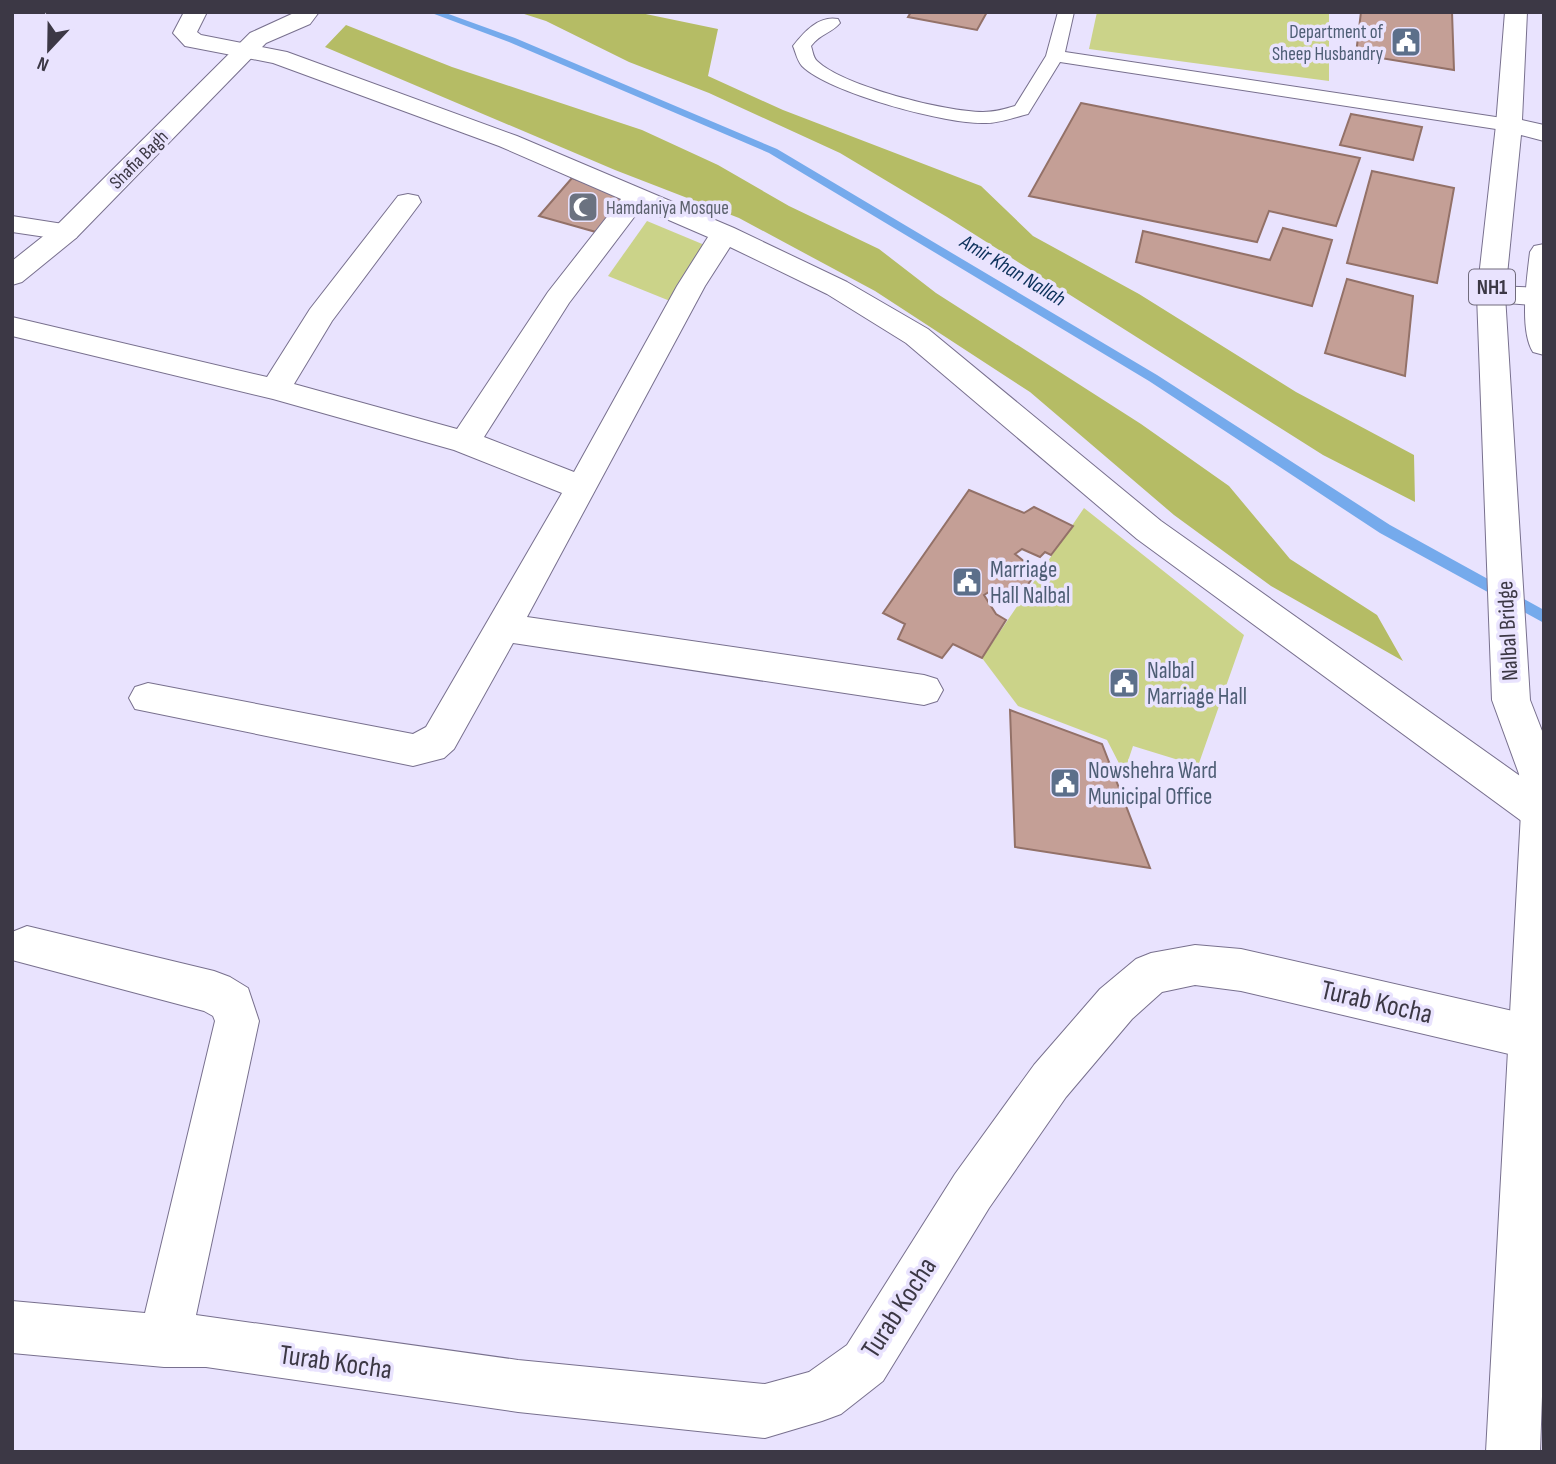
<svg xmlns="http://www.w3.org/2000/svg" width="1556" height="1464" font-family="'Sofia Sans Condensed',sans-serif">
<rect width="100%" height="100%" fill="#e9e3fe"/>
<g fill="#cbd389">
<path d="M1097,12H1329V81L1089,49Z"/>
<path d="M647,221L707,246L670,301L608,276Z"/>
<path d="M1084,508L1244,635L1198,766L1133,746L1124,773L1107,740L1018,706L982,658Z"/>
</g>
<g fill="#b5bc65">
<path d="M518,12H636L718,29L708,76L783,110L981,186L1033,236L1139,294L1296,392L1414,455L1415,502L1323,455L947,217L840,153L709,93L629,62L546,21Z"/>
<path d="M346,25L452,67L642,130L718,165L789,206L879,249L936,293L1141,424L1229,486L1290,559L1377,615L1403,661L1271,586L1174,515L1030,392L875,291L739,218L615,170L325,47Z"/>
</g>
<g fill="none" stroke-linecap="round" stroke-linejoin="round">
<path fill="#75aaec" fill-rule="evenodd" d="M429,12H443L515,38L777,149L1157,375L1390,525L1544,610V623L1380,533L1149,381L769,153L509,42Z"/>
</g>
<g fill="#c49f96" stroke="#937168" stroke-width="2">
<path d="M911,12H987L977,30L908,17Z"/>
<path d="M1361,12H1452L1454,70L1356,54Z"/>
<path d="M1081,103L1360,158L1336,226L1269,211L1257,242L1029,196Z"/>
<path d="M1351,114L1422,127L1413,160L1340,145Z"/>
<path d="M1372,171L1454,188L1437,283L1347,263Z"/>
<path d="M572,178L626,197L596,232L539,216Z"/>
<path d="M1283,228L1332,240L1312,306L1136,262L1143,231L1270,260Z"/>
<path d="M1347,279L1413,296L1405,376L1325,353Z"/>
<path d="M969,490L1024,513L1034,507L1073,526L1051,555L1045,552L1040,557L1022,549L1015,554L1037,572L1018,598L1008,594L1001,600L989,592L984,595L996,614L1006,620L982,658L953,644L942,658L898,639L905,624L883,613Z"/>
<path d="M1010,710L1102,744L1150,868L1015,847Z"/>
</g>
<g fill="none" stroke-linecap="round" stroke-linejoin="round">
<g stroke="#78708e" stroke-width="2">
<path id="service" d="M1058,12H1074L1065,52L1509,119L1518,125L1509,131L1060,62L1028,114C1015,117 1000,123 986,123C948,125 829,93 802,66C797,60 796,53 793,46C804,32 819,15 838,19L840,23C832,33 821,33 811,46C813,52 813,57 817,61C843,86 946,112 983,112C994,112 1005,109 1015,106L1046,56Z"/>
</g>
<g stroke="#78708e" stroke-width="2">
<g id="minor">
<path d="M184,12H207L197,32L201,35L287,52L517,136L734,228L847,282L928,329L1161,521L1544,793V829L1527,825L1137,539L906,343L827,294L730,247L705,286L527,617L924,675L937,679L943,690L937,701L924,705L513,643L454,749L444,758L413,766L135,709L129,698L135,687L148,683L413,734L426,727L562,493L454,450L273,399L12,336V317L267,377L310,309L398,196L408,194L418,196L421,202L332,321L294,384L457,429L548,292L621,199L499,146L273,63L185,46L173,33ZM641,208L708,237L677,286L574,472L484,437L569,303Z"/>
<path d="M12,216L76,226L80,232L76,238L66,240L12,232Z"/>
<path d="M1491,286L1544,288V306L1481,301L1477,295L1481,289Z"/>
<path d="M27,926L214,971L230,977L248,988L259,1021L196,1315L518,1360L765,1384L809,1372L847,1345L955,1174L1034,1065L1100,989L1136,959L1151,953L1195,945L1241,949L1530,1015L1544,1021V1053L1530,1059L1241,991L1195,985L1162,992L1132,1019L1066,1097L989,1208L883,1381L841,1414L822,1421L765,1438L518,1412L206,1367H164L12,1353V1301L145,1313L215,1021L213,1016L204,1011L12,960V932Z"/>
</g>
</g>
<g stroke="#78708e" stroke-width="2">
<path id="tertiary" d="M296,12H319L310,24L266,43L76,238L22,282L12,285V261L56,226L250,33Z"/>
</g>
<g stroke="#78708e" stroke-width="2">
<g id="trunk">
<path d="M1505,12H1527L1522,120L1544,125V141L1521,135L1505,295L1530,700L1544,736V1341L1540,1452H1486L1521,813L1519,774L1492,700L1477,295L1496,125Z"/>
<path d="M1544,244V355L1533,352C1519,330 1527,278 1530,252L1534,246Z"/>
</g>
</g>
<use href="#service" fill="#fff" fill-rule="evenodd"/>
<use href="#minor" fill="#fff" fill-rule="evenodd"/>
<use href="#tertiary" fill="#fff" fill-rule="evenodd"/>
<use href="#trunk" fill="#fff" fill-rule="evenodd"/>
</g>
<defs>
<g id="civic-square" transform="scale(1.575)"><rect x="-9" y="-9" width="18" height="18" rx="4" fill="#5c6f8a" stroke="#e9e3fe"/><path d="M-.6-6.5H3V-4.5H.6V-3L4-1V1h2V6H-6V1h2V-1L-.6-3ZM-1.2 2.5V6h2.4V2.5Z" fill="#fff"/></g>
<g id="mosque-square" transform="scale(1.575)"><rect x="-9" y="-9" width="18" height="18" rx="4" fill="#6b7280" stroke="#e9e3fe"/><path d="M3.5-4.9A6 6 0 1 0 3.5 4.9A5 5 0 1 1 3.5-4.9Z" fill="#fff"/></g>
</defs>
<g fill-rule="evenodd">
<use href="#civic-square" x="1406" y="42"/>
<use href="#mosque-square" x="583" y="207"/>
<use href="#civic-square" x="967" y="582"/>
<use href="#civic-square" x="1124" y="683"/>
<use href="#civic-square" x="1065" y="783"/>
</g>
<g text-anchor="middle" stroke-width="7" stroke-linejoin="round" paint-order="stroke">
<g font-size="19" fill="#4e5e75" stroke="#e9e3fe" text-anchor="end">
<text x="1383" y="38">Department of<tspan x="1383" dy="22">Sheep Husbandry</tspan></text>
</g>
<g font-size="19" fill="#3c3845" stroke="#e9e3fe">
<text transform="translate(138 159) rotate(-45)" y="7">Shafia Bagh</text>
</g>
<g font-size="19" fill="#5b616d" stroke="#e9e3fe" text-anchor="start">
<text x="606" y="214">Hamdaniya Mosque</text>
</g>
<g font-size="21" font-style="italic" fill="#0b305a" stroke="#e9e3fe">
<text transform="translate(1013 270) rotate(31)" y="7">Amir Khan Nallah</text>
</g>
<rect fill="#e9e3fe" stroke="#706b7c" stroke-width="2" x="1469" y="269.5" width="46" height="35" rx="5"/>
<g font-size="21" font-weight="bold" fill="#3c3845">
<text x="1492" y="294">NH1</text>
</g>
<g font-size="23" fill="#4e5e75" stroke="#e9e3fe" text-anchor="start">
<text x="990" y="577">Marriage<tspan x="990" dy="26">Hall Nalbal</tspan></text>
<text x="1147" y="678">Nalbal<tspan x="1147" dy="26">Marriage Hall</tspan></text>
<text x="1088" y="778">Nowshehra Ward<tspan x="1088" dy="26">Municipal Office</tspan></text>
</g>
<g font-size="23" fill="#3c3845" stroke="#e9e3fe">
<text transform="translate(1507 631) rotate(-93)" y="8">Nalbal Bridge</text>
</g>
<g font-size="28" fill="#3c3845" stroke="#e9e3fe">
<text transform="translate(1377 1001) rotate(13)" y="10">Turab Kocha</text>
<text transform="translate(898 1307) rotate(-57)" y="10">Turab Kocha</text>
<text transform="translate(336 1361) rotate(8)" y="10">Turab Kocha</text>
</g>
</g>
<rect width="1556" height="1464" fill="none" stroke="#3c3845" stroke-width="28"/>
<g transform="translate(49 49) rotate(202)" stroke="#e9e3fe" stroke-width="5" paint-order="stroke">
<path d="M0-5L12 26L0 18L-12 26Z" fill="#3c3845"/>
<text y="-10" font-size="19" font-weight="bold" text-anchor="middle" fill="#3c3845">N</text>
</g>
</svg>
